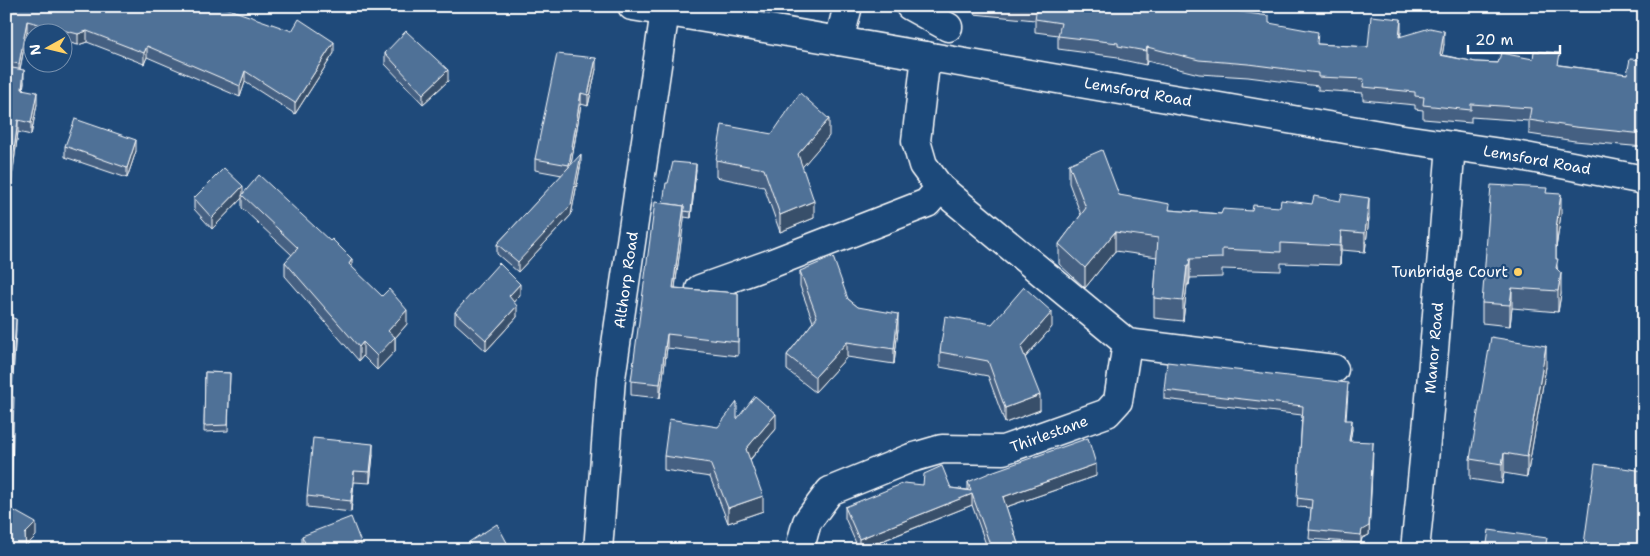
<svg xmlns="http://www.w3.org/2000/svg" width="1650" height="556" font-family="'Shantell Sans',sans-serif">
<rect width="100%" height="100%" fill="#1f4a7a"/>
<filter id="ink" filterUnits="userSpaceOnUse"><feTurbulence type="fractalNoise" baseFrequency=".02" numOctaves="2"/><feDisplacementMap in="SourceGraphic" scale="10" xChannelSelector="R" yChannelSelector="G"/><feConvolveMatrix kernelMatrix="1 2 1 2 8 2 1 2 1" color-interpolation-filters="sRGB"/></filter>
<g filter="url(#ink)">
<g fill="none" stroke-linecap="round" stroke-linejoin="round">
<g stroke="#fff" stroke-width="31">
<g id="minor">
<path d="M632,6L741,24L1397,138L1515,155L1644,180"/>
<path d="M910,6L948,27"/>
<path d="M839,41L848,6"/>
<path d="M926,56L916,141L923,165L940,188L1127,343L1334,369"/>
<path d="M700,289L770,264L927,203L940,188"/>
<path d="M802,540L807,522L830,491L911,458L942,449L1003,450L1107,413L1118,401L1127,343"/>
<path d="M598,550L611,378L665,11"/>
<path d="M1415,550L1429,410L1451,146"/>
</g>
</g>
<use href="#minor" stroke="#1f4a7a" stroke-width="28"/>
</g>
<g fill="#456182" stroke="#fff">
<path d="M6,6L334,53L295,114L245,82L240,97L147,57L144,64L87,42L78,45L62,41V32H32V34L27,32L20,69L24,82L23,89L37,104L31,135L18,132L6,223Z"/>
<path d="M974,6H1198L1269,24L1318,44L1368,47L1401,32L1400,36L1444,44L1442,55L1476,62L1560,65L1627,74L1644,60V147L1575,141L1529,134V121L1471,117V123L1423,119V110L1415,109V105L1363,100V93L1318,90V86L1248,77L1199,74L1147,61L1146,65L1118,59V57L1058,49V35L1035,32V20L974,14Z"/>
<path d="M385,53L448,81L423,104L385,64Z"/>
<path d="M596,69L588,106L581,104L571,165L581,163L571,215L518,272L497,254V244L562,175L535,170V159Z"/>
<path d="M772,134L829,136L802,167L814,218L780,232L764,187L716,177V160Z"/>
<path d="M65,146L136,151L127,178L65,157Z"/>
<path d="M1069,164L1119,195L1170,210L1221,214L1252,211L1369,218L1365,252L1341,250L1340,265L1281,263V271L1222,269V277L1190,278L1189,285H1187L1183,321L1154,318V298L1157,257L1115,251L1085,288L1059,264V244L1081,215L1069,183Z"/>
<path d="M696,169L691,218L684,217L675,288L738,293V356L667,348L660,398L631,395V381L668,183Z"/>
<path d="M243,193L352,267L407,324L395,338V351L377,370L363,356L359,361L285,276V262L292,255L242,208V198L212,229L194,209V198Z"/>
<path d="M1547,193L1561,214L1556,248V259L1561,294L1558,312L1512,308L1510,326L1482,323V303Z"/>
<path d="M800,271L848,299L858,307L898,329L894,364L847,357L815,392L787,370V355L813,322L800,286Z"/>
<path d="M520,295L514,301L517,317L486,351L455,323V312Z"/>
<path d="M992,324L1052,327L1025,358L1040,410L1005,423L988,376L940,367V352Z"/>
<path d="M1546,367L1527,477L1504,473L1502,484L1470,479V459Z"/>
<path d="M205,372L230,373L228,431L204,432Z"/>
<path d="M1164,390L1348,392L1346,420L1352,429L1350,441L1373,451L1369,535L1362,538L1361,543L1309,539L1311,508L1297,507L1302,415L1164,399Z"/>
<path d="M737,419L776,429L750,460L763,511L728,523L710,477L664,470V456L718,427Z"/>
<path d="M373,455L370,483L354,482L351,512L307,507V496Z"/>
<path d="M1096,476L1006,507L1020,550H988L972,505L860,550H859L845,518V507L951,488L968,490V482Z"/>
<path d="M302,536L361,550H303L302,547Z"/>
<path d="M1584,544L1644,550H1584Z"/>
</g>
<g fill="#384f6a" stroke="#fff">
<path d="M1401,19V32L1399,50V37Z"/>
<path d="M27,21V32L19,74V64Z"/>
<path d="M87,31V42L78,45V34Z"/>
<path d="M1444,31V44L1440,68V55Z"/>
<path d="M334,42V53L295,114V103Z"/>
<path d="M147,46V57L144,64V53Z"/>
<path d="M1147,47V61L1146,65V51Z"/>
<path d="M596,58V69L588,106V95Z"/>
<path d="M24,70V82L22,101V89Z"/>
<path d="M448,70V81L423,104V94Z"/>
<path d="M245,71V82L240,97V86Z"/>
<path d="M37,92V104L31,135V123Z"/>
<path d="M581,93V104L569,176V165Z"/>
<path d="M829,119V136L798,172V154Z"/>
<path d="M18,120V132L6,223V210Z"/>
<path d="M136,140V151L127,178V168Z"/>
<path d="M581,154V163L571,215L518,272V262Z"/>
<path d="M696,164V169L691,218V212Z"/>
<path d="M243,186V195H242V198L212,229V218Z"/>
<path d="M1561,194V214L1556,248V228Z"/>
<path d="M1369,198V218L1365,252V233Z"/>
<path d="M814,201V218L780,232V215Z"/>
<path d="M684,206V220L673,302V288Z"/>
<path d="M1341,231V250L1340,265V246Z"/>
<path d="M1115,232V251L1085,288V268Z"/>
<path d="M352,259V273L349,264Z"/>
<path d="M1190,259V278L1189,285V266Z"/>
<path d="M1187,266V285L1183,321V301Z"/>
<path d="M1561,273V294L1558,312V291Z"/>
<path d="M520,284V295L509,307V296Z"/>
<path d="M1512,288V308L1510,326V305Z"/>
<path d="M517,306V317L486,351V340Z"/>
<path d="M407,310V324L395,338V351L377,370V356L388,331Z"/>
<path d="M1052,312V327L1021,362V347Z"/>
<path d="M898,314V329L894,364V349Z"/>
<path d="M16,319V331L11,409V397Z"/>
<path d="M667,334V348L660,398V384Z"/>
<path d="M363,342V356L359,361V347Z"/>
<path d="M847,342V357L815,392V377Z"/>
<path d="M1546,346V367L1527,477V457Z"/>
<path d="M1040,395V410L1005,423V408Z"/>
<path d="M776,414V429L746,464V449Z"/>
<path d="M1352,420V429L1349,450V441Z"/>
<path d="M1373,442L1369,535L1362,538L1361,543V535Z"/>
<path d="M373,444V455L370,483V472Z"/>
<path d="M1504,453V473L1502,484V464Z"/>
<path d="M1096,464V476L1003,508V497Z"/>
<path d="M354,471V482L351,512V501Z"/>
<path d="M972,494V505L859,550V539Z"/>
<path d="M763,496V511L728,523V508Z"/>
<path d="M36,523V536L25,547V534Z"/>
<path d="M361,543V550H346V549Z"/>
</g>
<g fill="#507197" stroke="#fff">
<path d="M6,6H200L206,8V6H220L292,31L299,19L334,42L295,103L245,71L240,86L147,46L144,53L87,31L78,34L27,21L19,64L6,61Z"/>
<path d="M1033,6H1198L1269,16V23L1318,32L1317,44L1368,47L1371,16L1401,19L1399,37L1430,28L1444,31L1440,55L1476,62L1498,63L1501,53L1533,59L1534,51L1560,53L1558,65L1627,74L1630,59L1644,60V134L1575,127L1529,120L1531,108L1471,104V110L1423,105L1424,97L1415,96V92L1363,87L1364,79L1318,77V73L1248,64L1199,60L1147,47L1146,51L1118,46V43L1058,36L1061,23L1035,19L1037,7Z"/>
<path d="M406,31L448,70L423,94L385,53Z"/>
<path d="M557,54L596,58L588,95L581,93L569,165L535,159Z"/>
<path d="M6,67L24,70L22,89L37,92L31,123L18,120L6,210Z"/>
<path d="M800,93L829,119L798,154L814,201L780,215L764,169L716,160L722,125L772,134Z"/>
<path d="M75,119L136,140L127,168L65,146Z"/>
<path d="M1102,150L1119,195L1170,204L1169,210L1221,214L1223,209L1252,211L1253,205L1280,207L1281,200L1312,204L1314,196L1340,201L1342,194L1369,198L1365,233L1341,231L1340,246L1281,243V252L1222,249V258L1190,259L1189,266H1187L1183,301L1154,298L1158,238L1115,232L1085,268L1059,244L1086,208L1069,164Z"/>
<path d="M581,154L571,205L518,262L497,244Z"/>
<path d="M673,162L696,164L691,212L684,211V206L663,203L666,183H668Z"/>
<path d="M224,168L243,186L212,218L194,198Z"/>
<path d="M259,175L330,241L332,239L352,259L349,264L382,296L389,289L407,310L388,331L395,337L377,356L363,342L359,347L285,262L298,248L242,195Z"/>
<path d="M1491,185L1547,188L1546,193L1561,194L1556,228V259H1558L1556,268L1561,273L1558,291L1512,288L1510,305L1482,303Z"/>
<path d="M655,202L684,206L673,288L738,293V342L667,334L660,384L631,381Z"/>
<path d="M833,257L848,299L858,307L898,314L894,349L847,342L815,377L787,355L817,317L800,271Z"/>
<path d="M499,263L520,284L509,296L517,306L486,340L455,312Z"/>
<path d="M1024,287L1052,312L1021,347L1040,395L1005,408L988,361L940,352L945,316L992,324Z"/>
<path d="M6,316L16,319L11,397H14L11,509L36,523L25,534L26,550H6Z"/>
<path d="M1491,337L1546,346L1527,457L1504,453L1502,464L1470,459Z"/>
<path d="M1167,362L1348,383L1345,420H1352L1349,441L1373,442L1369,526L1362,530L1361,535L1309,530L1312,500L1297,498L1303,406L1164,390Z"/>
<path d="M205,372L230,373L228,425L204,426Z"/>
<path d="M755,396L776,414L746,449L763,496L728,508L710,463L664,456L669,419L718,427L737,402V419Z"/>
<path d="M313,438L373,444L370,472L354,471L351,501L307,496Z"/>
<path d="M1088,438L1096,464L1003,497L1020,550H992L972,494L859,539L845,507L904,483L923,485L924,474L942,466L951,488L971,491L968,482L994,471Z"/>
<path d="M1595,464L1644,471V550H1622L1584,544Z"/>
<path d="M351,517L361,543L346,549L347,550H308L302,536Z"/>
<path d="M497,524L511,550H464L471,546L469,542Z"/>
<path d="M1489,530L1547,538L1545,550H1486Z"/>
</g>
</g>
<circle fill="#ffd166" stroke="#1f4a7a" stroke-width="2" cx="1518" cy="272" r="5"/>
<g text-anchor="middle" stroke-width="4.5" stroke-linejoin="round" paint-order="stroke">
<g font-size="15" fill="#fff" stroke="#1f4a7a">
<text transform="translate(1138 92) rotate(10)" y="5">Lemsford Road</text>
<text transform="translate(1537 160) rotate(10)" y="5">Lemsford Road</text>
<text transform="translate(626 280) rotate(-82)" y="5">Althorp Road</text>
<text transform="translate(1434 348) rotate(-85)" y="5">Manor Road</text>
<text transform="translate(1049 434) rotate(-20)" y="5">Thirlestane</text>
</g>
<g font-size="15" fill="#fff" stroke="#1f4a7a" text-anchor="end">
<text x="1508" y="277">Tunbridge Court</text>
</g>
</g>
<rect width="1650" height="556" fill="none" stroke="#1f4a7a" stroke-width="25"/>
<rect x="12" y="12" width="1625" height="531" fill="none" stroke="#fff" stroke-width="2" filter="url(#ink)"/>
<g transform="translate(48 48) rotate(262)"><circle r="24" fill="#1f4a7a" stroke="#7992af"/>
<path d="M0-4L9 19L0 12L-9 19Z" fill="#ffd166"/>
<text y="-8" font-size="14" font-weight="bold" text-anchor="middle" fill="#ffffff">N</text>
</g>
<path d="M1468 45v8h92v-8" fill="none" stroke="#ffffff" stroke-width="2.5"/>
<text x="1475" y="45" font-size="15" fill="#ffffff" stroke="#1f4a7a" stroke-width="4" paint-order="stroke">20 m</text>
</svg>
